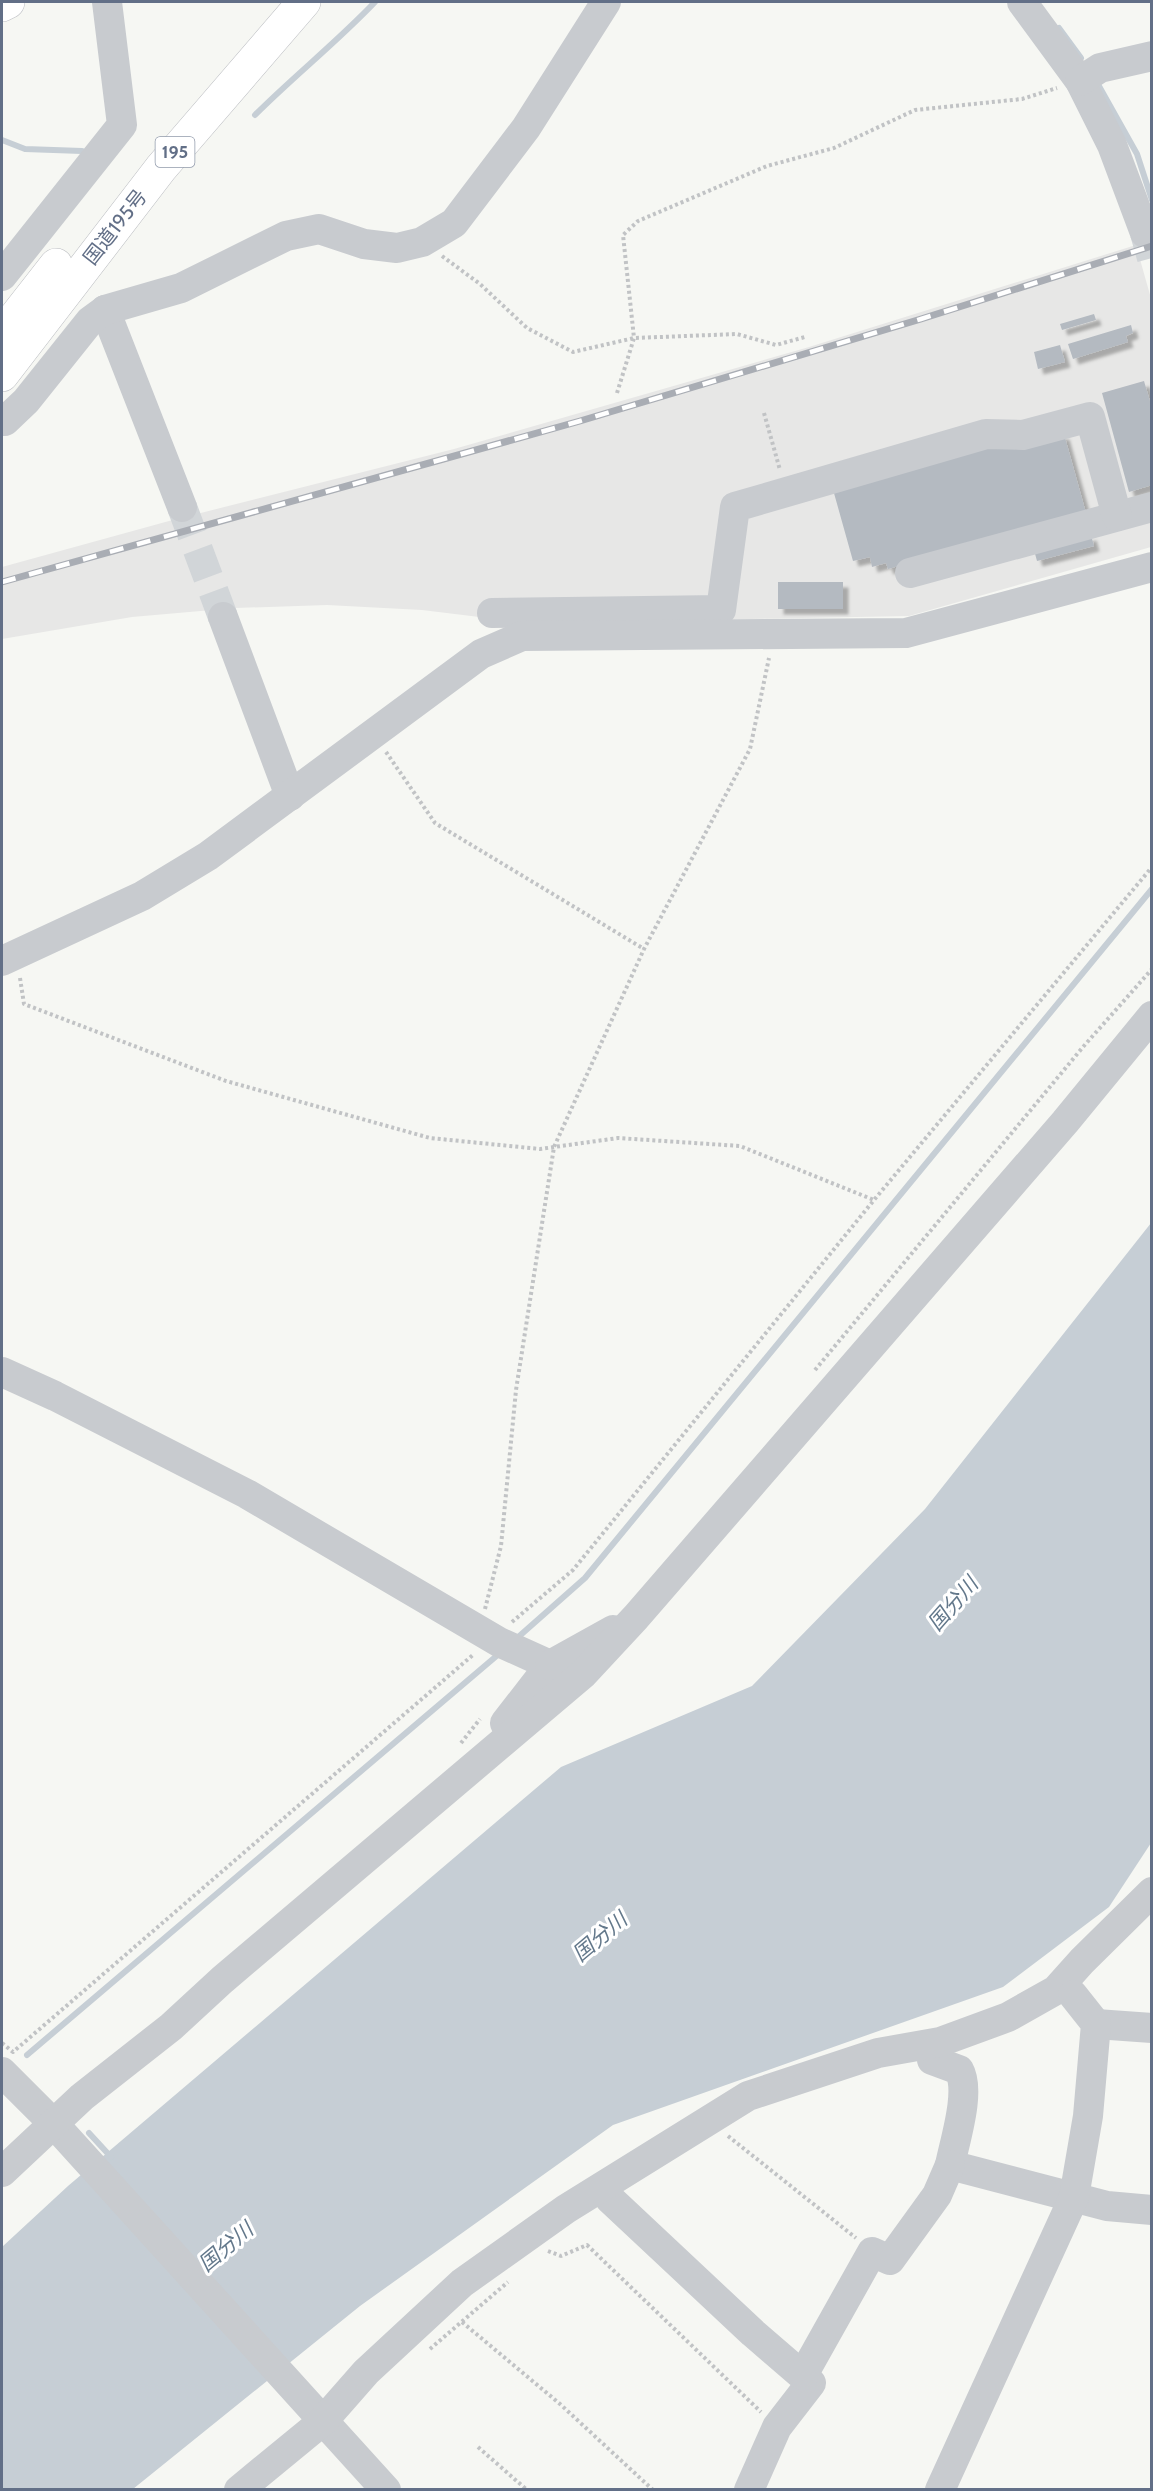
<svg xmlns="http://www.w3.org/2000/svg" width="1153" height="2491" font-family="Cabin,'Noto Sans JP',sans-serif">
<defs>
<filter id="shadow"><feDropShadow dx="5.5" dy="5.5" stdDeviation="1.5" flood-color="#0004"/></filter>
</defs>
<rect width="100%" height="100%" fill="#f6f7f3"/>
<path fill="#e7e7e6" d="M1136,245L1152,302L1151,547L909,616L528,623L422,610L327,605L235,608L132,617L2,639V567L169,521L454,449L809,347Z"/>
<path fill="#c6ced5" d="M1151,1223V1843L1109,1907L1003,1987L613,2125L360,2306L133,2489L2,2490V2247L68,2186L561,1767L752,1686L925,1509Z"/>
<g fill="none" stroke-linecap="round" stroke-linejoin="round">
<g stroke="#c6ced5" stroke-width="6">
<path d="M1059,28L1081,58"/>
<path d="M1095,79L1137,154L1152,200"/>
<path d="M255,115C294,76 337,42 375,2"/>
<path d="M2,140L25,149L82,151"/>
<path d="M516,1639L585,1578L1152,889"/>
<path d="M27,2055L500,1653"/>
<path d="M89,2133L111,2157"/>
</g>
</g>
<g fill="#b4bac1" filter="url(#shadow)">
<path d="M1094,314L1096,320L1062,330L1060,324Z"/>
<path d="M1131,325L1133,333L1126,336L1128,342L1073,359L1068,344Z"/>
<path d="M1060,345L1065,362L1038,369L1034,352Z"/>
<path d="M1144,381L1152,408V485L1129,492L1102,393Z"/>
<path d="M1064,434L1086,513L888,569L886,563L872,567L870,557L853,561L832,486L1004,437Z"/>
<path d="M1091,535L1094,546L1037,561L1034,550Z"/>
<rect x="778" y="582" width="65" height="27"/>
</g>
<g fill="none" stroke-linecap="round" stroke-linejoin="round">
<g stroke="#d1d5d8" stroke-width="30" stroke-dasharray="30 15" stroke-linecap="butt">
<path d="M1145,233L1152,258"/>
<path d="M182,507L223,617"/>
</g>
<g stroke="#bdbfc4" stroke-width="34">
<path id="major" d="M2,5L8,2"/>
</g>
<g stroke="#babcc0" stroke-width="34">
<g id="highway">
<path d="M2,334L56,265"/>
<path d="M2,375L161,168L304,2"/>
</g>
</g>
<g stroke="#c1c3c5" stroke-width="4" stroke-dasharray="3 3" stroke-linecap="butt">
<path d="M442,256L480,284L527,328L573,352L634,338L737,334L776,345L805,337"/>
<path d="M617,393L634,338L623,235L638,221L767,166L834,148L915,110L1022,99L1057,88"/>
<path d="M764,413L780,470"/>
<path d="M386,752L435,823L644,949"/>
<path d="M20,978L24,1004L226,1081L430,1138L540,1149L618,1138L740,1146L874,1200"/>
<path d="M815,1370L1083,1047L1152,969"/>
<path d="M485,1609L501,1546L516,1390L554,1147L644,949L750,749L769,658"/>
<path d="M512,1622L573,1570L874,1200L1152,867"/>
<path d="M461,1743L480,1719"/>
<path d="M2,2043L13,2052L474,1654"/>
<path d="M728,2136L856,2238"/>
<path d="M548,2251L561,2256L587,2245L761,2412"/>
<path d="M462,2322L560,2404L653,2490"/>
<path d="M430,2349L508,2282"/>
<path d="M478,2447L527,2490"/>
</g>
<g stroke="#c8cbcf" stroke-width="30">
<path d="M1022,2L1080,81L1112,145L1145,233"/>
<path d="M1080,81L1100,68L1152,56"/>
<path d="M2,276L122,125L107,2"/>
<path d="M105,310L182,507"/>
<path d="M2,421H5L26,401L90,321L105,310L181,288L286,236L319,229L364,244L397,248L422,242L454,223L526,128L606,2"/>
<path d="M910,573L1152,507"/>
<path d="M492,613L721,610L735,507L986,434L1023,435L1090,417L1117,516"/>
<path d="M223,617L290,796"/>
<path d="M2,961L142,896L208,856L481,654L522,636L906,633L1152,567"/>
<path d="M2,1372L55,1396L247,1494L499,1642L550,1665L505,1723"/>
<path d="M550,1665L613,1630"/>
<path d="M1096,2024L1152,2028"/>
<path d="M932,2060L959,2070C971,2091 955,2140 950,2165L1107,2206L1152,2210"/>
<path d="M2,2072L54,2124L386,2490"/>
<path d="M2,2172L82,2097L171,2027L222,1980L583,1674L636,1617L1065,1122L1152,1016"/>
<path d="M610,2199L753,2333L811,2383L777,2427L749,2490"/>
<path d="M803,2375L872,2252L890,2260L937,2195L950,2165"/>
<path d="M239,2490L323,2421L366,2372L462,2283L566,2209L748,2096L878,2053L940,2042L1008,2017L1056,1990L1082,1961L1152,1892"/>
<path d="M940,2490L1074,2197L1088,2116L1096,2024L1073,1995"/>
</g>
<use href="#major" stroke="#fff" stroke-width="33"/>
<use href="#highway" stroke="#fff" stroke-width="33"/>
<g stroke="#a9adb4" stroke-width="7">
<path id="rail" d="M2,582L580,421L921,319L1152,246"/>
</g>
<use href="#rail" stroke="#fff" stroke-width="4.5" stroke-dasharray="14" stroke-linecap="butt"/>
</g>
<g text-anchor="middle" stroke-width="6" stroke-linejoin="round" paint-order="stroke">
<rect fill="#fff" stroke="#919aab" stroke-width="1.5" x="155.5" y="137" width="39" height="30" rx="4.5"/>
<g font-size="18" font-weight="bold" fill="#626f87">
<text x="175" y="158">195</text>
</g>
<g font-size="20" fill="#626f87" stroke="#fff">
<text transform="translate(115 227) rotate(-52)" y="7">国道195号</text>
</g>
<g font-size="21" font-style="italic" fill="#63788b" stroke="#fff">
<text transform="translate(953 1604) rotate(-49)" y="7">国分川</text>
<text transform="translate(600 1937) rotate(-40)" y="7">国分川</text>
<text transform="translate(226 2247) rotate(-40)" y="7">国分川</text>
</g>
</g>
<rect width="1153" height="2491" fill="none" stroke="#626f87" stroke-width="6"/>
</svg>
